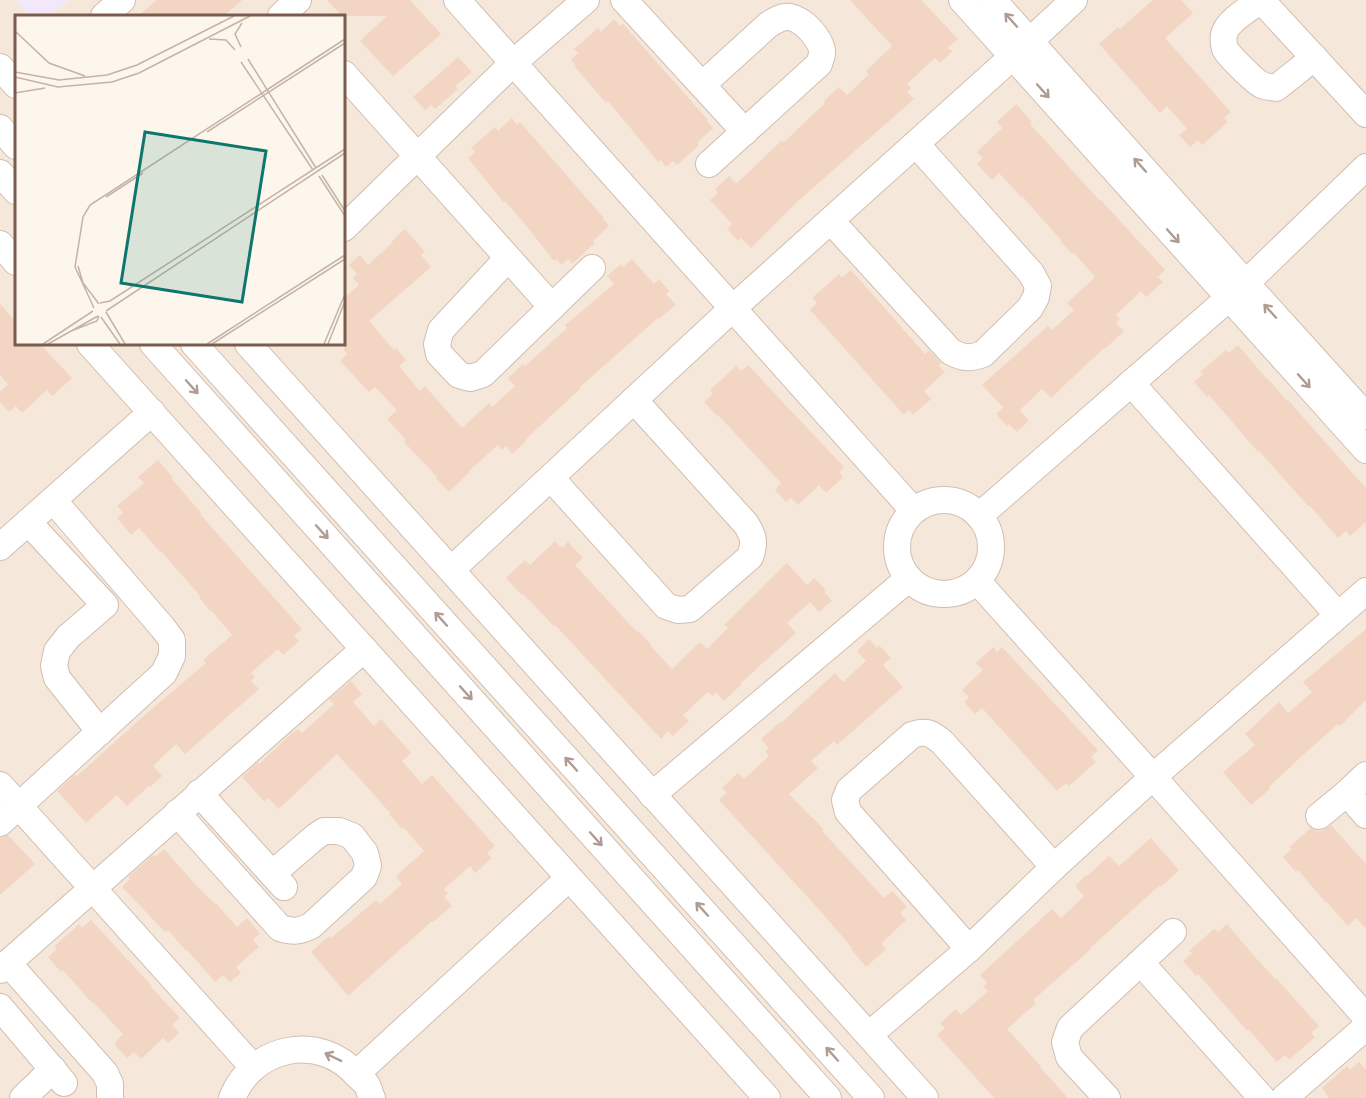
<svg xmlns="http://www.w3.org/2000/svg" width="1366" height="1098" font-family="Commissioner,sans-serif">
<rect width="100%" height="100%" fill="#fdf6ec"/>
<path fill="#f5e8da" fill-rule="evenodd" d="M0,0H1366V1098H0ZM16,16H344V344H16Z"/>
<path fill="#f3e8fa" d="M16,0H70L49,16H29Z"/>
<g fill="#f3d5c3">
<path d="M157,0H242L224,16H138Z"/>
<path d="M327,0H410L441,34L393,76L360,41L387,16H342Z"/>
<path d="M850,0H921L958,39L947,48L953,51L940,63L935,58L907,84L911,88L907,92L914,99L797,202L751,248L741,238L738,241L727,229L732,224L710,200L718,193L715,189L729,176L736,184L782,140L784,142L825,103L824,101L839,87L847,95L869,74L866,71L892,46Z"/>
<path d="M1153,0H1181L1193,13L1165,38L1231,112L1224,118L1228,122L1202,145L1198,140L1190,147L1179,135L1187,129L1167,106L1160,113L1099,44L1118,27L1120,29Z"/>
<path d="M614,19L620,26L623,24L708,120L707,121L713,128L697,143L699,145L677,165L673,161L666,167L661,160L658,162L628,125L608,101L606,103L575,67L576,66L571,60L578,53L574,49L598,28L601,32Z"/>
<path d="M458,57L472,72L455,86L458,89L435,109L431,105L425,110L413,97Z"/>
<path d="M1016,104L1032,122L1030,124L1100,201L1101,200L1165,270L1158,277L1163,282L1146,297L1141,291L1116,315L1120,319L1116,323L1124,331L1106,348L1105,347L1051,398L1042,389L1020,410L1029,421L1017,432L1009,424L1007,426L996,414L1003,407L982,385L1048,326L1052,330L1074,310L1067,303L1095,277L1074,253L1072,254L1060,241L1061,240L1022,196L1021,197L999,173L992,180L977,164L983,158L977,152L1002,128L997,122Z"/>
<path d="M512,118L517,125L520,122L604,218L603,219L609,226L593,241L595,243L572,264L568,259L562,265L556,259L554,261L524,223L505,201L503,202L468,158L475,152L471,148L495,127L498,131Z"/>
<path d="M405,229L425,252L421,255L431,267L369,321L394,350L396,348L406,360L399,366L420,391L425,386L462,428L489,403L492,407L515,386L508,378L523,364L525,366L567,328L565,325L614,284L607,276L621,264L623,267L632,259L654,284L659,279L669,291L666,294L676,305L659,319L658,318L580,387L581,388L526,439L527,440L512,454L506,446L502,450L498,445L469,471L470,472L449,492L436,478L437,477L404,442L406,440L387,419L397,410L375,387L369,392L340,361L347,354L344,350V298L359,285L353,278L357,274L349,265L360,255L368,265L393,242L392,241Z"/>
<path d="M851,270L925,354L929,350L941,363L938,365L945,372L924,391L931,399L913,415L909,410L904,415L810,310L817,303L812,298L839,274L842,278Z"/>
<path d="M0,304L16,322V344H40L72,378L52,396L47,390L22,413L16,406L9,412L0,402V392L8,384L0,375Z"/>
<path d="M1238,345L1266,378H1267L1287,401L1288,400L1366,488V522L1350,536L1346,531L1338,538L1309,505L1308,506L1259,451L1258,452L1209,395L1207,397L1194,382L1203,374L1200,372L1226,350L1229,353Z"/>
<path d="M748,365L844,467L839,472L843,477L826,493L819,485L798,505L791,498L786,502L775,490L781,483L719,416L718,417L704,402L713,394L710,390L736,366L741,371Z"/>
<path d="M158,460L173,478L172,479L201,513L200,514L302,629L294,636L299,641L283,655L278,649L251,673L255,677L251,681L259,689L185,754L176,744L153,766L162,776L150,787L149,786L127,806L117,795L86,823L57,791L76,774L77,776L147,713L206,663L203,660L232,635L211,610L210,611L199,597L200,596L161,551L160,552L139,528L131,535L117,518L123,513L117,506L144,483L138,477Z"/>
<path d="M555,541L562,548L568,542L583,558L575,565L637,632L638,631L651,644L650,645L672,669L700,642L707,649L728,628L724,625L787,563L807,585L814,578L826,590L824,592L832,601L819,612L810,602L787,623L796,633L741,683L742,684L724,701L716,692L712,696L708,692L683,715L689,721L673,736L668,731L661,739L555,625L554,626L523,594L522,595L506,578L525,560L530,565Z"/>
<path d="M1366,629V700L1340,726L1338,724L1303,755L1269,787L1270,789L1251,805L1223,772L1255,745L1245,734L1279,702L1288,713L1312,692L1303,682Z"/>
<path d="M869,639L877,648L879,645L891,658L883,665L903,687L837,745L834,741L811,761L818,768L789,794L811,817H812L824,830L822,831L884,898L892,891L907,907L900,913L906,920L881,944L886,949L866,967L851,949L852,948L823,914L719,800L727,793L722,788L738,773L744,779L769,756L765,751L769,748L761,739L780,722L781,723L835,673L843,682L866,661L857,651Z"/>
<path d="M993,647L997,652L1002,647L1098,750L1091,757L1096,762L1069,786L1066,783L1057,791L982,708L975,714L964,702L969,697L962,690L983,670L976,663Z"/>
<path d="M351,681L362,694L353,702L374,726L381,719L411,753L402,761L422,784L432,775L495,846L487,853L492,858L475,873L470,866L444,889L448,894L444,897L452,906L433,922L432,921L348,996L311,952L329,936L331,938L376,900L380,904L402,884L396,876L424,851L403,827L402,829L389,814L390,813L353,771H352L337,754L279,809L268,798L264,801L242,777L258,762L259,764L293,732H294L298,729L302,733L334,704L329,699Z"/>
<path d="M1331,825L1366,864V929L1356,918L1348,926L1327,902L1326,903L1298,870L1296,872L1283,857L1292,849L1289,847L1311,828L1314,830L1321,831Z"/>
<path d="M8,835L35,864L0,895V838Z"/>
<path d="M1151,838L1179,870L1161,887L1160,885L1090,948L1091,949L1033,1000L1036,1003L1007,1029L1041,1066L1040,1067L1068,1098H994L937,1035L945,1028L940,1023L956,1009L961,1015L988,991L983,987L987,983L980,975L1052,909L1061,918L1084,896L1075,886L1086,875L1087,876L1109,856L1119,866Z"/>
<path d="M164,849L193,882L215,904L216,903L237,927L247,918L260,934L253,939L259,947L236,967L241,973L230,982L223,975L215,982L187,950L186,951L168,930L165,932L122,887L130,879L128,877L153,855L155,857Z"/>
<path d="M91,920L152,986L151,987L180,1018L172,1025L179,1033L168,1043L163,1038L141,1059L134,1052L127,1058L114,1044L123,1034L93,1002L92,1003L63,970L61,972L48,957L57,949L54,947L79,924L82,928Z"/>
<path d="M1227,924L1255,957L1276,980L1277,979L1319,1026L1311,1033L1315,1037L1289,1060L1285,1055L1277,1062L1248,1029L1247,1031L1198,974L1196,976L1183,961L1192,953L1189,951L1214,929L1218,932Z"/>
<path d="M1359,1062L1366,1070V1098H1329L1322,1088L1347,1066L1350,1070Z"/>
</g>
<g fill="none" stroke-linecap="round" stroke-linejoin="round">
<g stroke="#d1beb0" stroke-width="28">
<g id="minor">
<path d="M457,0L913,510"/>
<path d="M624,0L745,132"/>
<path d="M962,0L1366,450"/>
<path d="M993,0L1242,279L1366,416"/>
<path d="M1261,0C1250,8 1226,22 1224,35C1223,39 1224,45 1225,49C1229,56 1255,82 1262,85C1266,87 1272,87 1276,88L1300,69L1314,57"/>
<path d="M1261,0L1366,114"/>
<path d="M104,16L122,0"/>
<path d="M281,16L298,0"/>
<path d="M0,67L16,85"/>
<path d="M344,74L552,307"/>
<path d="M702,85L768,25C774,21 781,16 790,17C804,20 819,37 822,50C823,55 820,60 819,64L709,164"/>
<path d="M0,128L16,146"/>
<path d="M0,173L16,191"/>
<path d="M831,221L951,352C963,358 970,359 983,354L1030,308L1036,297L1038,286L1031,273L916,144"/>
<path d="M344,228L513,63L586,0"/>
<path d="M0,244L16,262"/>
<path d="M508,258L441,330L437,344L439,354L459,375L470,378L483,374L592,268"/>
<path d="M90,344L767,1098"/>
<path d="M153,344L828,1098"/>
<path d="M194,344L871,1098"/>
<path d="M248,344L925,1098"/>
<path d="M1131,383L1338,615"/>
<path d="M551,478L666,606L678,610L690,609L750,557C755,543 754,537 746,524L634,400"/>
<circle cx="944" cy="547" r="47"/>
<path d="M979,516L1246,283L1366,167"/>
<path d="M28,522L105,605L68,637L57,651L54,666L57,678L100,732"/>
<path d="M0,547L152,412"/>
<path d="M451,570L733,308L1030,41L1074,0"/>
<path d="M977,581L1153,777L1366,1017"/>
<path d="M0,785L253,1067"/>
<path d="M199,793L284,887"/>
<path d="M1347,793L1366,815"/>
<path d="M652,795L908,579"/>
<path d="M177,813L280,928C293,932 300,932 312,925L364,877L368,866L365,853L352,836L339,831H324L315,837L272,874"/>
<path d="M1319,816L1347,793L1366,775"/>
<path d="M0,823L164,673L172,656V640L163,628L53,500"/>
<path d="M969,949L848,812L845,800L849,790L912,735C926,730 931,733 942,742L1054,867"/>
<path d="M8,963L105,1073L110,1084V1098"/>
<path d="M1141,963L1262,1098"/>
<path d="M0,970L364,649"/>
<path d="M0,1007L64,1083"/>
<path d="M869,1035L969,949L1054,867L1153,777L1366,591"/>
<path d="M356,1074L569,878"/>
<path d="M23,1098L53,1069"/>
<path d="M232,1098C253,1046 319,1032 357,1075C360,1078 364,1081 367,1085C369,1089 370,1094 372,1098"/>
<path d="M1107,1098L1069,1057L1065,1042L1070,1028L1173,932"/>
<path d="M1284,1098L1366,1027"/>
</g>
</g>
<use href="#minor" stroke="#fff" stroke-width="26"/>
</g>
<defs><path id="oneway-shaft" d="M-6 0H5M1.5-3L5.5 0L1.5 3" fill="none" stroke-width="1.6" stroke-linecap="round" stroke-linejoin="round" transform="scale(1.5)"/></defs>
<g stroke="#af9d94">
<use href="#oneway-shaft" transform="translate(1011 20) rotate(-132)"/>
<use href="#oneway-shaft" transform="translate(1043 91) rotate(48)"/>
<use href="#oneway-shaft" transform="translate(1140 165) rotate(-132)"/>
<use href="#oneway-shaft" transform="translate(1173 236) rotate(48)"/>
<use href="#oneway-shaft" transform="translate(1270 311) rotate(-132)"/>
<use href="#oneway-shaft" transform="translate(1304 381) rotate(48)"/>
<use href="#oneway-shaft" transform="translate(192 387) rotate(48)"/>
<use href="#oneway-shaft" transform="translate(322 532) rotate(48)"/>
<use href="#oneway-shaft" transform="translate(441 619) rotate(-132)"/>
<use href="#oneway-shaft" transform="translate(466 693) rotate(48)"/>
<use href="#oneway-shaft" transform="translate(571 764) rotate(-132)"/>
<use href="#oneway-shaft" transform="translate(596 839) rotate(48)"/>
<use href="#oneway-shaft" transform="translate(702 909) rotate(-132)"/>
<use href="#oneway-shaft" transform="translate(832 1054) rotate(-132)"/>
<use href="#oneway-shaft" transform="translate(333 1057) rotate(-154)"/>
</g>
<g transform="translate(15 15)">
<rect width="330" height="330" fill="#fdf6ec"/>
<path fill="none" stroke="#c5b3a7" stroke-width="1.5" d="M0,16L34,48L70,61M194,24L211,25L220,35M226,32L220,19L227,8M233,44L301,153M226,47L298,155M0,57L44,65L92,60L122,50L219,1M0,62L43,72L97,67L124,58L235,1M0,78L30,73M192,117L330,28M307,160L330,196M304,161L330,201M91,182L128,158M63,251L68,268L84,289M85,288L95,286L330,134M79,293L60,252L68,202L75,190L330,24M91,296L330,138M91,297L110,329M86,302L105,329M56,316L82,306L84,301M28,329L78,296M33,329L83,301M192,329L330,240M197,329L330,244M309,329L330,279M313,329L330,286"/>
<path fill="#0f766e" fill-opacity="0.15" stroke="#0f766e" stroke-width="3" d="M130,117L251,136L227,287L106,268Z"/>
<rect width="330" height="330" fill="none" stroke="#7a5c4d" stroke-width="3"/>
</g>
</svg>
